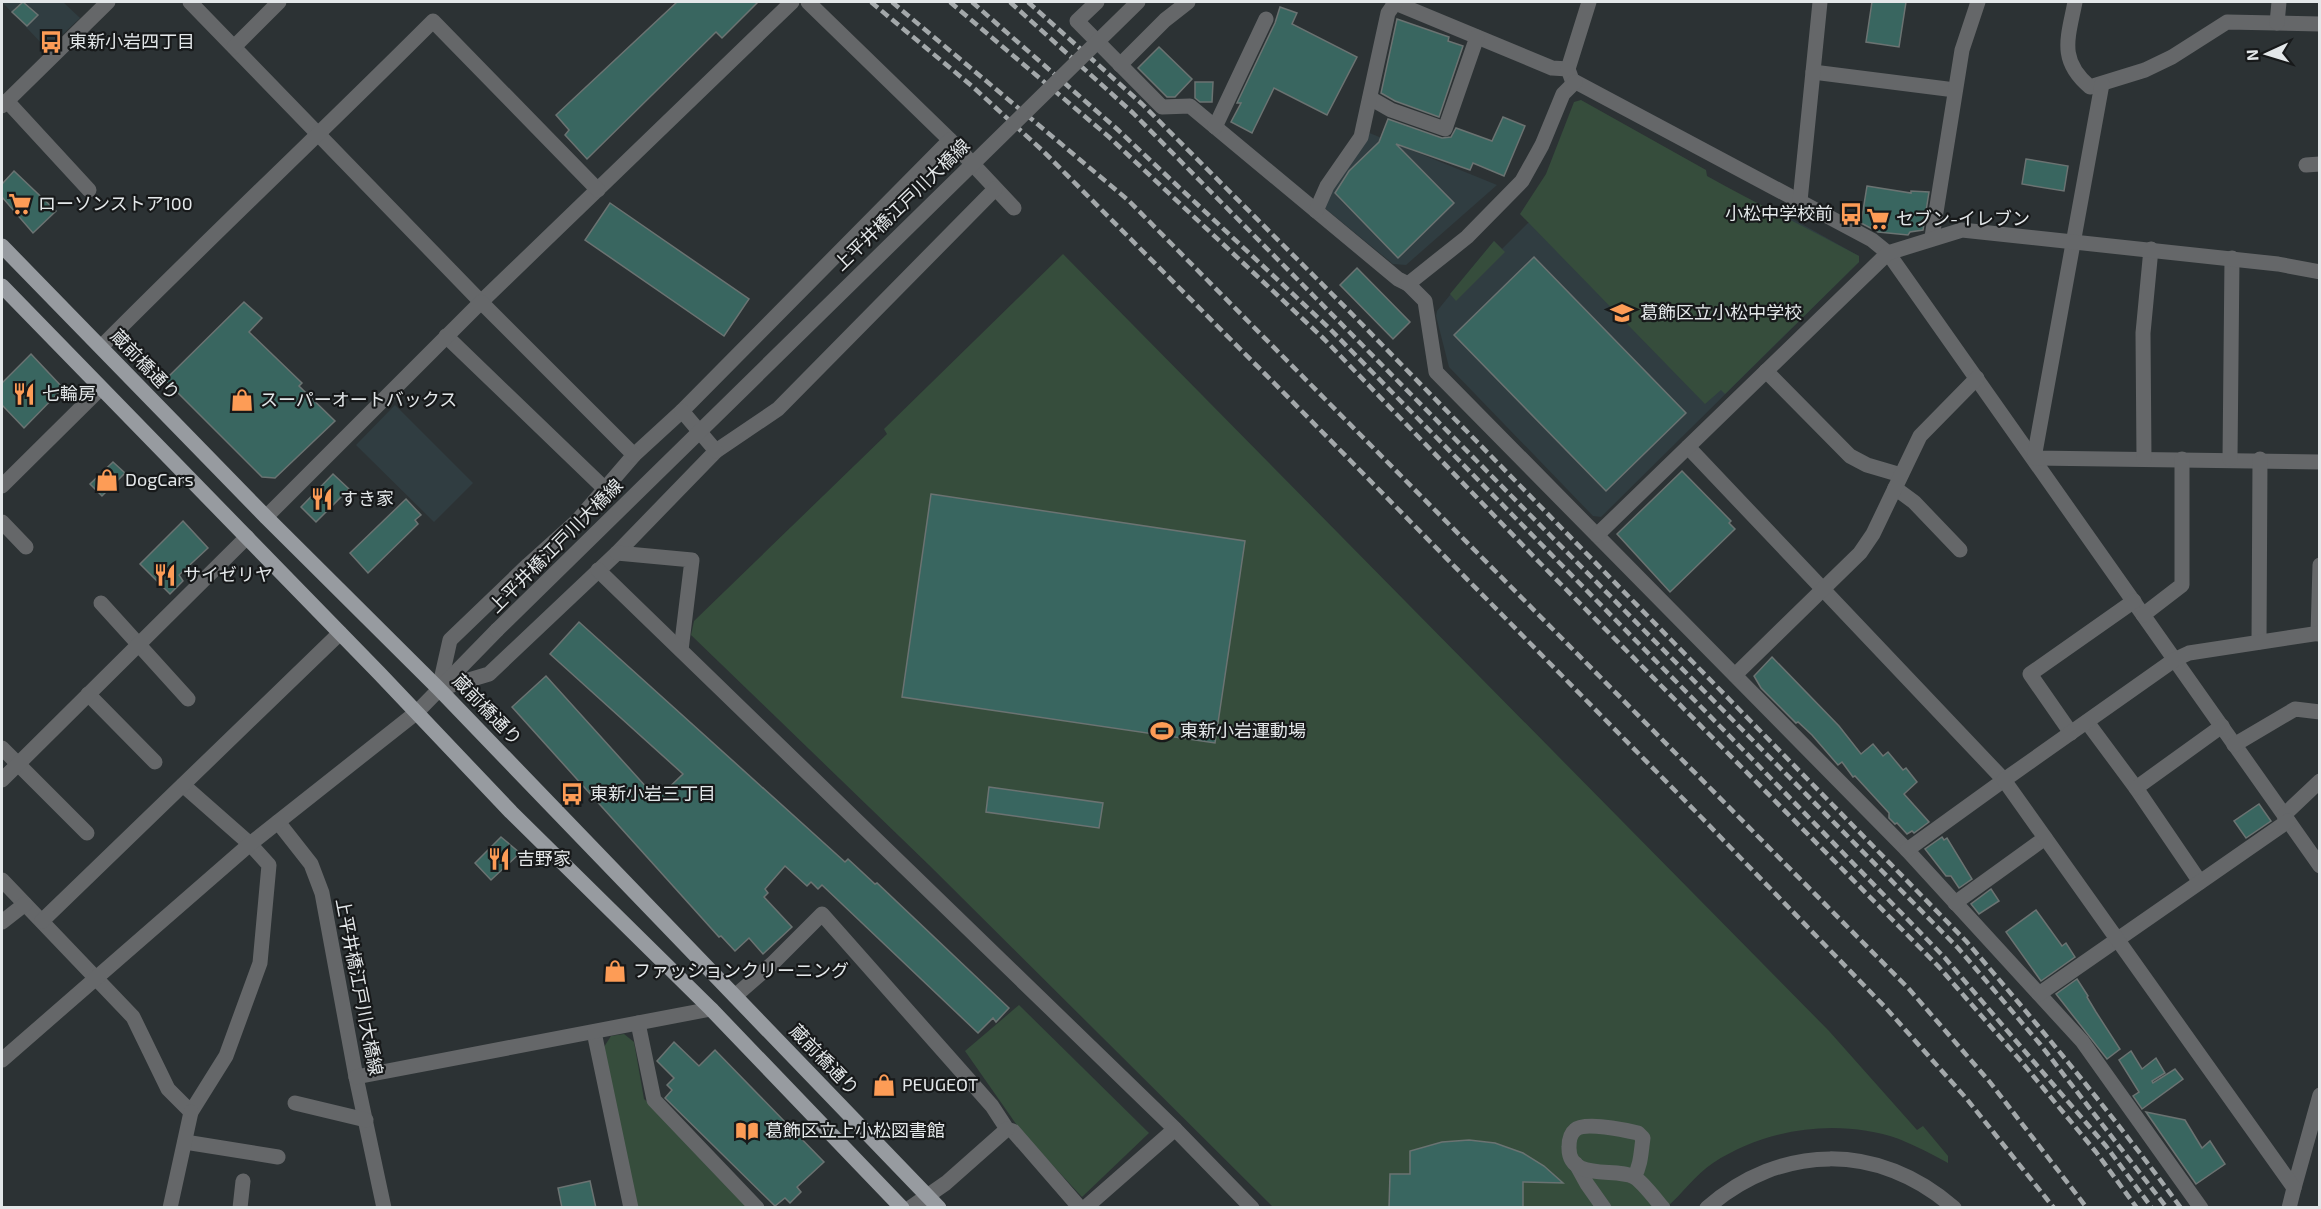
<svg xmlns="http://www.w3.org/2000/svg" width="2321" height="1209" font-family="'Exo 2','Noto Sans JP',sans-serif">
<rect width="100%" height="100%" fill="#2c3234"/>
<g fill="#303d41">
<path d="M2,2H63L80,18L47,49Z"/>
<path d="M1367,132L1497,185L1406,265L1393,264L1321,205Z"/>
<path d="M1772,212L1791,218L1859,256V262L1601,517L1593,516L1449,367L1436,316L1437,311L1494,241L1502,249L1528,223Z"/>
<path d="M395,405L473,483L434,522L356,445Z"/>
</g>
<g fill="#364d3c">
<path d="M1581,100L1706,170L1707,176C1757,204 1808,228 1859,256V262L1725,394L1721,390L1705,404L1520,214L1546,174L1574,102Z"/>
<path d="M1494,241L1505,252L1456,301L1450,294Z"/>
<path d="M1063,254L1829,1031L1917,1130L1923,1126L1948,1156V1163C1932,1154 1916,1146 1899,1139C1838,1118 1767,1128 1713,1163C1695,1175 1683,1193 1667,1207H1273L929,865L691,635L694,621L887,434L884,429Z"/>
<path d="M1019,1005L1149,1133L1082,1197L1021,1131L965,1051Z"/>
<path d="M624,1034L634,1042L644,1099L764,1207H635L604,1047L611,1036Z"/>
</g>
<g fill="#396660" stroke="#6b7372" stroke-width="1.5">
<path d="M23,2L38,15L27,26L12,12Z"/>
<path d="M677,2H758L722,38L716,32L587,159L565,135L569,130L556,115Z"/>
<path d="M1872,2H1906L1899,47L1866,42Z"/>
<path d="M1280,7L1297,13L1292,24L1357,57L1327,115L1274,88L1252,133L1231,122L1241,103H1237L1275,23Z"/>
<path d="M1397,19L1449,37L1448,41L1463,46L1439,117L1395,101L1381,93Z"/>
<path d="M1159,47L1192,79L1175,97H1167L1138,68Z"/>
<path d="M1195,82H1213L1212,102H1200L1195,98Z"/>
<path d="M1503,117L1525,126L1504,176L1473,163L1470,170L1396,144L1454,203L1398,258L1335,193L1349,171L1379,142L1388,119L1442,138L1451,137L1456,128L1492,141Z"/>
<path d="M2026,159L2068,166L2064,191L2022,184Z"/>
<path d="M14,171L56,211L33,233L2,197V184Z"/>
<path d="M1867,186L1911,193V191L1929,192L1923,230L1910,232L1908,235L1878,232L1861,223Z"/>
<path d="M610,203L749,299L724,336L585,240Z"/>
<path d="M1534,257L1686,413L1606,491L1454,335Z"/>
<path d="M1357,268L1410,322L1393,339L1340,285Z"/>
<path d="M244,302L262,318L249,332L302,383L299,386L335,421L275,478L262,477L165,380Z"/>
<path d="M31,354L63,388L24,428L2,405V383Z"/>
<path d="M113,462L125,473L102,496L90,484Z"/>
<path d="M1682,471L1731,521L1729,523L1735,529L1670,592L1617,534Z"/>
<path d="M333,474L349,489L316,522L301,507Z"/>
<path d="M931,494L1245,541L1215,743L902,697Z"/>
<path d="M406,499L421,515L415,520L418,524L368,573L350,553Z"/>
<path d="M183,521L208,548L179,575L183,581L170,594L140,564Z"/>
<path d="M579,622L845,862L848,859L875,884L877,883L1009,1008L996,1022L993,1018L978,1033L822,885L818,889L811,882L807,886L785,866L765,889L768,893L764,897L792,927L763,954L749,938L735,951L721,936L719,937L512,707L546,676L657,799L683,774L550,654Z"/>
<path d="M1772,657L1839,726L1861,754L1873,744L1883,756L1888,752L1903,770L1906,768L1917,782L1904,794L1929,822L1914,833L1912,831L1907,834L1897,823L1895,824L1889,818V813L1855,776L1853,777L1842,762L1838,765L1812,735L1798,722L1796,723L1761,688L1754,676Z"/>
<path d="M989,787L1103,803L1099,828L986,812Z"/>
<path d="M2259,804L2271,821L2246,838L2234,821Z"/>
<path d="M501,837L520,853L491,880L475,863Z"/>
<path d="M1942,837L1944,840L1947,838L1972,879L1959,888L1951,876H1946L1925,849Z"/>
<path d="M1991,889L1999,901L1979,914L1971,904Z"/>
<path d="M2036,910L2062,946L2066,943L2075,957L2041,981L2006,932Z"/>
<path d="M2077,979L2088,996L2087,997L2096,1012L2120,1049L2107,1059L2056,994Z"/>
<path d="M674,1042L699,1066L715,1050L824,1162L797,1187L801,1192L790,1203L785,1198L775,1206L665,1098L672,1090L667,1085L674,1078L657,1061Z"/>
<path d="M2131,1051L2142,1069L2156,1058L2165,1073L2152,1081L2153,1083L2175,1069L2183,1079L2142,1109L2133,1096L2139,1092L2119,1060Z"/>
<path d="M2146,1112L2185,1120L2202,1148L2210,1141L2225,1164L2196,1184Z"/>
<path d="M1469,1140L1495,1143L1523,1153L1544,1166L1563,1183L1523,1182V1208H1389L1390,1174H1410V1151L1442,1142Z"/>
<path d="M590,1181L596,1208H562L558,1188Z"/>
</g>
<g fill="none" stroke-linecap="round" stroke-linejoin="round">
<g stroke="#656769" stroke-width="15">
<path d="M190,2L481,302L792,2"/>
<path d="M808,2L950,140L1014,208"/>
<path d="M1097,2L1077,21L1162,107L1190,106L1398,279L1408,284"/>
<path d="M1393,2L1552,68L1568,69"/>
<path d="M1589,2L1568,69L1572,80L1872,240L1888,253L2320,866"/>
<path d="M2075,2C2068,38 2058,60 2090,87L2145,70L2172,57L2227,22L2320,24"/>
<path d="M2277,23L2279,2"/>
<path d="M234,47L279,2"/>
<path d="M1120,65L1165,20L1188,2"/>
<path d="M1813,72L1955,90"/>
<path d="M1575,82L1563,94L1542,145L1522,181L1467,237L1408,284L1425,301L1436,372L1907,850L2082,1041L2201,1208"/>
<path d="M2102,84L2034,458L2320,462"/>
<path d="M1370,98L1391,110L1445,129L1477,37"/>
<path d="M7,101L89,190"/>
<path d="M2,106L108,2"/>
<path d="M1215,127L1266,19"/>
<path d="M950,140L682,411L634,455L578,520L528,565L450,640L439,689L489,674L617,553L716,451L778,409L995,189"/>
<path d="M2306,165L2320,164"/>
<path d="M1800,201L1820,2"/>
<path d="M1316,211L1327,186L1361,137L1388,13L1395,3"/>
<path d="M1932,237L1962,50L1978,2"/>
<path d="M446,336L605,489"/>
<path d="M101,347C210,237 323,131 433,21L598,190"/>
<path d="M1766,371L1850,456L1867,465L1901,475"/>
<path d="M682,411L716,451"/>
<path d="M1688,447L2004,780L1907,850"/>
<path d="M2144,459L2143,333L2151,249"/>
<path d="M2230,459L2232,258"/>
<path d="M2,486L101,388"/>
<path d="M1895,488L1914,502L1960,550"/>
<path d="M266,517L481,302L634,455"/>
<path d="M2,522L26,547"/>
<path d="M1597,535L1888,253L1962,230L2278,264L2320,272"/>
<path d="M617,553L692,560L681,650"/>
<path d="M598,570L1175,1129L1252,1208"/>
<path d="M101,603L188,699"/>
<path d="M2143,615L2182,585V459"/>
<path d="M2318,634L2320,565"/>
<path d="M2259,642L2260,459"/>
<path d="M1735,675L1860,553L1873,534L1920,436L1977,378"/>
<path d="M88,694L155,762"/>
<path d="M2087,722L2136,788L2200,882"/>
<path d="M2071,733L2030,674L2134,601"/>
<path d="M2234,745L2295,709L2320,712"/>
<path d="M2,748L87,833"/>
<path d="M2,780L247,537"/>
<path d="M2136,788L2222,726"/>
<path d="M2284,815L2320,781"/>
<path d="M278,822L311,864L322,893L356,1077L384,1208"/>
<path d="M2,880L133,1017L168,1089L191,1112L226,1056L260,963L269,865L250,844L183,785"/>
<path d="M1955,903L2045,838"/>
<path d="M42,921L340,633"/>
<path d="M2,922L25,904"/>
<path d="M2039,994L2288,821"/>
<path d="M735,996L772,964L822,914L992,1106L1007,1129L1013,1131L1080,1208"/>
<path d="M638,1023L654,1100L757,1208"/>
<path d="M594,1032L631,1208"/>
<path d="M2,1060L250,844L417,712L497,630"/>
<path d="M356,1077L711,1009"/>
<path d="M295,1103L366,1120"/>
<path d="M185,1142L278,1157"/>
<path d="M1576,1164L1587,1184L1604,1208"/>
<path d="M1634,1177C1641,1165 1641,1152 1643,1138L1638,1133C1625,1130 1584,1121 1575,1130C1570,1134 1569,1142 1569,1147C1568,1182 1616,1167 1634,1177C1642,1181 1656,1200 1663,1208"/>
<path d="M2294,1188L2320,1095"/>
<path d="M170,1208L191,1112"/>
<path d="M240,1208L243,1181"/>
<path d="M910,1208L946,1183L1007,1129"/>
<path d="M1085,1208L1175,1129"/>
<path d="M1707,1208C1781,1143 1879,1142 1954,1208"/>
<path d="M2289,1208L2294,1188L2004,780L2174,660L2189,653L2320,633"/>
</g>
<g stroke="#979ba0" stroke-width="15">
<path d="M2,246L266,517L439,689L939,1208"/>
<path d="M2,286L379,673L511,812L711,1009L902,1208"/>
</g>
<g stroke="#a3a8aa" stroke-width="4.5" stroke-dasharray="9 4.5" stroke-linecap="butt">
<path d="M871,2L973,87L1043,151L1275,384L1701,817L1885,1007L1966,1098L2054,1208"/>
<path d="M892,2L1128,200L1909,989L1989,1081L2087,1208"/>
<path d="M950,2L1109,137L1324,339L1539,562L1938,966L2020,1060L2096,1152L2137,1208"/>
<path d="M972,2L1117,129L1328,327L1756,763L1945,958L2106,1146L2152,1208"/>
<path d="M1010,2L1133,113L1958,948L2040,1044L2167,1208"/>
<path d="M1028,2L1142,104L1347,309L1966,941C2041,1028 2113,1115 2181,1208"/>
</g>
<path stroke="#656769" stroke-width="15" d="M497,630L1138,2"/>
</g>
<defs>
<g id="bus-bare" transform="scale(1.8)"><path d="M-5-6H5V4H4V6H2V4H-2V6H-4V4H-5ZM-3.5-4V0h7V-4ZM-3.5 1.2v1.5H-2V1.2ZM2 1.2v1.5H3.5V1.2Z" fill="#fd9c56" stroke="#17191a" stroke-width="2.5" paint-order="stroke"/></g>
<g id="supermarket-bare" transform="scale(1.8)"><path d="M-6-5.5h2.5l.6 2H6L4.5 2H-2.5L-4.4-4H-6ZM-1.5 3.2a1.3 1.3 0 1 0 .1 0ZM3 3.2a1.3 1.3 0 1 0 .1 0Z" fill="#fd9c56" stroke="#17191a" stroke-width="2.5" paint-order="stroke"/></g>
<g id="school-bare" transform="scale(1.8)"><path d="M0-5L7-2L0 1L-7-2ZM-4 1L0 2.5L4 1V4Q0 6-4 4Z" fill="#fd9c56" stroke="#17191a" stroke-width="2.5" paint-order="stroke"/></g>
<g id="restaurant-bare" transform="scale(1.8)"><path d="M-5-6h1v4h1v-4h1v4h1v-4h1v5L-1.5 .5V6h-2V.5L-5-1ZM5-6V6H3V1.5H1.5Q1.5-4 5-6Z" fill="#fd9c56" stroke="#17191a" stroke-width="2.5" paint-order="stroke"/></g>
<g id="shop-bare" transform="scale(1.8)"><path d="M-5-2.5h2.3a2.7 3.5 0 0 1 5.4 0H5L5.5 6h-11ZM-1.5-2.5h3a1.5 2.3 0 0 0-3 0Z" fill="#fd9c56" stroke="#17191a" stroke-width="2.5" paint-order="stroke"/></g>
<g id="stadium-bare" transform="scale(1.8)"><path d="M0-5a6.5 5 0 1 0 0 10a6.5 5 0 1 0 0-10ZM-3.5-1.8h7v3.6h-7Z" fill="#fd9c56" stroke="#17191a" stroke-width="2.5" paint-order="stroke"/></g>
<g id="library-bare" transform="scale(1.8)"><path d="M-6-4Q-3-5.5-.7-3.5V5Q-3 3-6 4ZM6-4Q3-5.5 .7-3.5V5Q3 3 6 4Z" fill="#fd9c56" stroke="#17191a" stroke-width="2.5" paint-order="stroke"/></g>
</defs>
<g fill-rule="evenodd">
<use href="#bus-bare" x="51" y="42"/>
<use href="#supermarket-bare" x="20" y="204"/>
<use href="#bus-bare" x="1851" y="214"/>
<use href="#supermarket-bare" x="1878" y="219"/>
<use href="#school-bare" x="1622" y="313"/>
<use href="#restaurant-bare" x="24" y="394"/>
<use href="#shop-bare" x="242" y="400"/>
<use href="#shop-bare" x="107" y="480"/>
<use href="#restaurant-bare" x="322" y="499"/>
<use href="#restaurant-bare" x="165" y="575"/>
<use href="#stadium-bare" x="1162" y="731"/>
<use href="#bus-bare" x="572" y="794"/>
<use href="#restaurant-bare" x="499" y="859"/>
<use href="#shop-bare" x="615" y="971"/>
<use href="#shop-bare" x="884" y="1085"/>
<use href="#library-bare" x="747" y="1131"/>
</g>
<g text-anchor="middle" stroke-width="4.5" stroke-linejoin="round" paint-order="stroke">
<g font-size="18" fill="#e3e7e9" stroke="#17191a" text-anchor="start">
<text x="69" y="48">東新小岩四丁目</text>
<text x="38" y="210">ローソンストア100</text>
<text x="1833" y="220" text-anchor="end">小松中学校前</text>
<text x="1896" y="225">セブン-イレブン</text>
<text x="1640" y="319">葛飾区立小松中学校</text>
<text x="42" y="400">七輪房</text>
<text x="260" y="406">スーパーオートバックス</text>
<text x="125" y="486">DogCars</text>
<text x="340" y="505">すき家</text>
<text x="183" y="581">サイゼリヤ</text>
<text x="1180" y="737">東新小岩運動場</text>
<text x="590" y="800">東新小岩三丁目</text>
<text x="517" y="865">吉野家</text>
<text x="633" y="977">ファッションクリーニング</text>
<text x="902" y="1091">PEUGEOT</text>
<text x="765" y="1137">葛飾区立上小松図書館</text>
</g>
<g font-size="18" fill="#e3e7e9" stroke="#17191a">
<text transform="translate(902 205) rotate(-44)" y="6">上平井橋江戸川大橋線</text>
<text transform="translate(145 365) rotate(46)" y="6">蔵前橋通り</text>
<text transform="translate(556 546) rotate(-45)" y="6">上平井橋江戸川大橋線</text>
<text transform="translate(487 710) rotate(46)" y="6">蔵前橋通り</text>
<text transform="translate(359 987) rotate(79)" y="6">上平井橋江戸川大橋線</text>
<text transform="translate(824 1060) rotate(46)" y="6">蔵前橋通り</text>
</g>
</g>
<rect width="2321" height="1209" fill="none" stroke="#e3e7e9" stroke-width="6"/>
<g transform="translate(2267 54) rotate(266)" stroke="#17191a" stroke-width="4.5" paint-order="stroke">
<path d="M0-4.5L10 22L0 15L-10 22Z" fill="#e3e7e9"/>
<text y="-9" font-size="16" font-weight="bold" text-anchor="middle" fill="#e3e7e9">N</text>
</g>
</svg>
